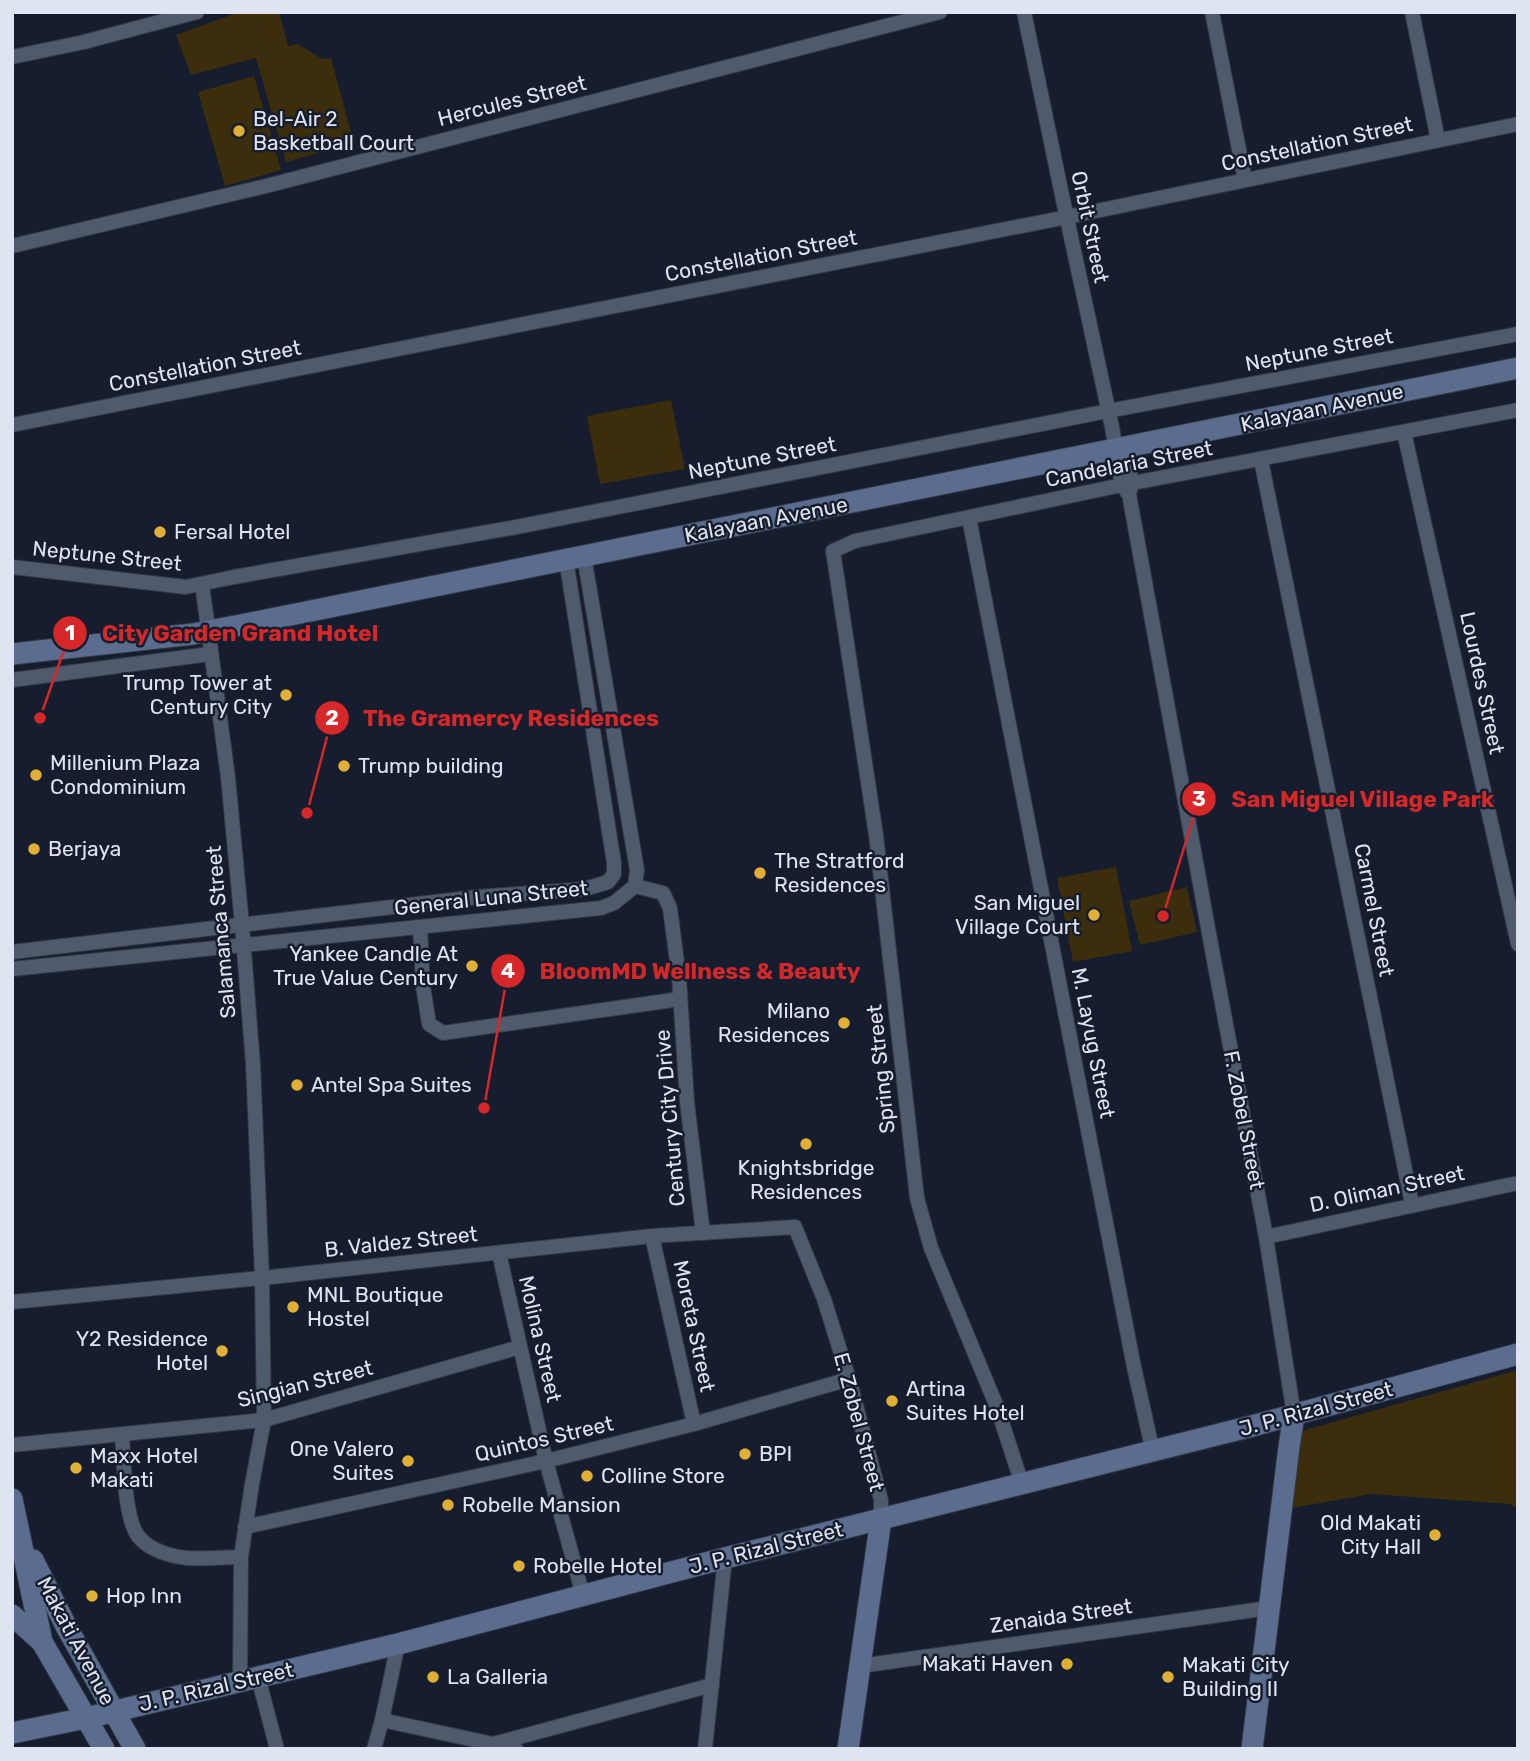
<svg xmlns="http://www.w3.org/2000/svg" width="1530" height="1761" font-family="Rubik,sans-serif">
<rect width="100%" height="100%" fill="#151d2e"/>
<g fill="#3c2e0c">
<path d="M239,12H279L288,46L298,44L322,59L331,58L354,143L286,162L256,58L191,75L176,35Z"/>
<path d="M254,76L281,170L225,186L198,92Z"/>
<path d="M671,400L685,469L600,484L587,416Z"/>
<path d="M1116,867L1132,951L1073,962L1057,878Z"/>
<path d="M1187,887L1197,932L1140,945L1129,901Z"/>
<path d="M1518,1370V1509L1510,1504L1371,1494L1281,1510L1291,1434Z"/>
</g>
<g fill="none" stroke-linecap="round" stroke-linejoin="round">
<g stroke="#333845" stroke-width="16">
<g id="street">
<path d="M1024,12L1063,200L1112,427L1122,485L1127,492"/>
<path d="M1212,12L1245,180"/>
<path d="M1412,12L1438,140"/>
<path d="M12,57L84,42L197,12"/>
<path d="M12,246L266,186L940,12"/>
<path d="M12,425L1067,217L1518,124"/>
<path d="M1404,432L1518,944"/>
<path d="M1125,448L1132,483L1129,494L1212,950L1266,1237L1294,1415"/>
<path d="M1261,460L1412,1204"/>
<path d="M969,518L1134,1367L1153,1452"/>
<path d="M12,567L186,587L234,577L511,528L1108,411L1518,334"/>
<path d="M202,584L228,777L242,925L253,1064L262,1278L264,1420L252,1484L241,1557L240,1681"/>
<path d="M12,680L210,654"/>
<path d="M635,886L663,893L670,908L679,977L687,1102L703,1233"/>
<path d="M420,927L423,986L429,1024L443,1033L680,999"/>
<path d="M12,952L477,897L585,889L608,882L614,874V863L566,559"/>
<path d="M12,969L601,908L614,903L635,886L637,870L584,556"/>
<path d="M652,1236L694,1424"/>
<path d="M1266,1237L1518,1183"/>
<path d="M499,1253L546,1461L583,1595"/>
<path d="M12,1302L262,1278L652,1236L795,1227L824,1299L849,1379L881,1500V1519"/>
<path d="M122,1435C124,1460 124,1517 138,1536C149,1550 170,1556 187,1558C205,1559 223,1557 241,1557"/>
<path d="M12,1445L264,1420L520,1347"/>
<path d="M1022,1484L997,1407L931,1248L917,1198L876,835L833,551L855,541L1122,485L1518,410"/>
<path d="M245,1527L546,1461L694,1424L849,1379"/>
<path d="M860,1666L1269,1608"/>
<path d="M258,1677L277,1749"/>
<path d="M382,1720L516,1749"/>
<path d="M493,1744L712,1685"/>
<path d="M374,1749L382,1720L398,1644"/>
<path d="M705,1749L725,1558"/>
</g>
</g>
<g stroke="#333845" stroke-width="23">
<g id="secondary">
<path d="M12,654L193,634L246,624L1518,368"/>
<path d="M12,1499L42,1642L104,1749"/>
<path d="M33,1560L66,1626L135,1749"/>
<path d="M12,1615L42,1642"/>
<path d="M12,1733L86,1718L398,1644L725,1558L1256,1425L1518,1354"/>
<path d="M848,1749L881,1519"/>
<path d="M1252,1749L1289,1447L1294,1415"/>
</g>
</g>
<use href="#street" stroke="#4f5a6d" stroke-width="14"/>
<use href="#secondary" stroke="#5b6d8e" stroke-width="21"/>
</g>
<g fill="#e1af34" stroke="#151d2e" stroke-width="2.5">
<circle cx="239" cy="131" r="7"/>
<circle cx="160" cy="532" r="7"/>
<circle cx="286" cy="695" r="7"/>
<circle cx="344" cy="766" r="7"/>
<circle cx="36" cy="775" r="7"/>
<circle cx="34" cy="849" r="7"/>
<circle cx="760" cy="873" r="7"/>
<circle cx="1094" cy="915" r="7"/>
<circle cx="472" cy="966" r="7"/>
<circle cx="844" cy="1023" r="7"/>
<circle cx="297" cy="1085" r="7"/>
<circle cx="806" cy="1144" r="7"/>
<circle cx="293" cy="1307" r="7"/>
<circle cx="222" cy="1351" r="7"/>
<circle cx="892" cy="1401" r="7"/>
<circle cx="745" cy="1454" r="7"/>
<circle cx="408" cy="1461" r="7"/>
<circle cx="76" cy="1468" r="7"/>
<circle cx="587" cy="1476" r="7"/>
<circle cx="448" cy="1505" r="7"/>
<circle cx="1435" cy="1535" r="7"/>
<circle cx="519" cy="1566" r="7"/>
<circle cx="92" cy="1596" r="7"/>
<circle cx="1067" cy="1664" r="7"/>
<circle cx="433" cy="1677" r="7"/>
<circle cx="1168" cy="1677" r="7"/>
</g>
<g text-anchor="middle" stroke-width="5" stroke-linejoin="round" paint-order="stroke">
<g font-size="21" fill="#dee5f0" stroke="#151d2e">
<text transform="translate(512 101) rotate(-14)" y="7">Hercules Street</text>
<text transform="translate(1317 144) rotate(-12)" y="7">Constellation Street</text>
<text transform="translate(1090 227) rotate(78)" y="7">Orbit Street</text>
<text transform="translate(761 256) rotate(-11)" y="7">Constellation Street</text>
<text transform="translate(1319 350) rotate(-11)" y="7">Neptune Street</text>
<text transform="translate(205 366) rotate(-11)" y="7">Constellation Street</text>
<text transform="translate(1322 408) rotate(-12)" y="7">Kalayaan Avenue</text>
<text transform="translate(762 458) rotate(-11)" y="7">Neptune Street</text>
<text transform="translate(1129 464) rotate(-11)" y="7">Candelaria Street</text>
<text transform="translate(766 520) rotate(-11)" y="7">Kalayaan Avenue</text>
<text transform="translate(107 556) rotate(6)" y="7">Neptune Street</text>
<text transform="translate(1482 683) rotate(78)" y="7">Lourdes Street</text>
<text transform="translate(491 898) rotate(-6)" y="7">General Luna Street</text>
<text transform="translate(1374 910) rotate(79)" y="7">Carmel Street</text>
<text transform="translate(221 932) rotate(-95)" y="7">Salamanca Street</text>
<text transform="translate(1093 1043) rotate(79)" y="7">M. Layug Street</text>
<text transform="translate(881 1069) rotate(-96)" y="7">Spring Street</text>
<text transform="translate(670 1118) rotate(-95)" y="7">Century City Drive</text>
<text transform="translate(1244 1120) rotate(79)" y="7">F. Zobel Street</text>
<text transform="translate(1387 1189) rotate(-12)" y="7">D. Oliman Street</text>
<text transform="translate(401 1242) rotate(-6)" y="7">B. Valdez Street</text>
<text transform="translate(694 1326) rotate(78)" y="7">Moreta Street</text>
<text transform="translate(540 1339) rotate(77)" y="7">Molina Street</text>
<text transform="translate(305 1384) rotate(-14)" y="7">Singian Street</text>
<text transform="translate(1316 1409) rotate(-15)" y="7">J. P. Rizal Street</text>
<text transform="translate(859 1422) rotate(75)" y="7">E. Zobel Street</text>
<text transform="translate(544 1439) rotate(-13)" y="7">Quintos Street</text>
<text transform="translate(766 1548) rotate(-14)" y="7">J. P. Rizal Street</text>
<text transform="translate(1061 1616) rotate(-8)" y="7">Zenaida Street</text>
<text transform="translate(76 1641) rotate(62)" y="7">Makati Avenue</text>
<text transform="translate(216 1687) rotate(-13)" y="7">J. P. Rizal Street</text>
</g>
<g font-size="21" fill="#dee5f0" stroke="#151d2e" text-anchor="start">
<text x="253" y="126">Bel-Air 2<tspan x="253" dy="24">Basketball Court</tspan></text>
<text x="174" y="539">Fersal Hotel</text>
<text x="272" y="690" text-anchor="end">Trump Tower at<tspan x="272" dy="24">Century City</tspan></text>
<text x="50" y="770">Millenium Plaza<tspan x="50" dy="24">Condominium</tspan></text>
<text x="358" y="773">Trump building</text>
<text x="48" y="856">Berjaya</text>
<text x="774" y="868">The Stratford<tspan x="774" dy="24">Residences</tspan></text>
<text x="1080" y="910" text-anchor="end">San Miguel<tspan x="1080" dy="24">Village Court</tspan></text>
<text x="458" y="961" text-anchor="end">Yankee Candle At<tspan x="458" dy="24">True Value Century</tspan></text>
<text x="830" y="1018" text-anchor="end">Milano<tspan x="830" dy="24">Residences</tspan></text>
<text x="311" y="1092">Antel Spa Suites</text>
<text x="806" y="1175" text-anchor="middle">Knightsbridge<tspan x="806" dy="24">Residences</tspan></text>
<text x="307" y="1302">MNL Boutique<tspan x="307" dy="24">Hostel</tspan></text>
<text x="208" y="1346" text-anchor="end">Y2 Residence<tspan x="208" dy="24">Hotel</tspan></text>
<text x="906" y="1396">Artina<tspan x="906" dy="24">Suites Hotel</tspan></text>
<text x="394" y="1456" text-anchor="end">One Valero<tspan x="394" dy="24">Suites</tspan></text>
<text x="759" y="1461">BPI</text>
<text x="90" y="1463">Maxx Hotel<tspan x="90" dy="24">Makati</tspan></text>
<text x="601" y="1483">Colline Store</text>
<text x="462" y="1512">Robelle Mansion</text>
<text x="1421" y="1530" text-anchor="end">Old Makati<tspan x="1421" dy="24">City Hall</tspan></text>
<text x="533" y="1573">Robelle Hotel</text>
<text x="106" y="1603">Hop Inn</text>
<text x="1053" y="1671" text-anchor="end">Makati Haven</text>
<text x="1182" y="1672">Makati City<tspan x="1182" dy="24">Building II</tspan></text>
<text x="447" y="1684">La Galleria</text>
</g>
</g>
<path fill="none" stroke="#d62828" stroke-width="2.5" d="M40 718L70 633M307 813L332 718M1163 916L1199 799M484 1108L508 971"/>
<g fill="#d62828" stroke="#151d2e" stroke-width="2.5">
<circle cx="40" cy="718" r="7"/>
<circle cx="307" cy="813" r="7"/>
<circle cx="1163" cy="916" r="7"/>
<circle cx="484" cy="1108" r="7"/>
<circle cx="70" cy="633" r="18"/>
<circle cx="332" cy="718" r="18"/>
<circle cx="1199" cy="799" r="18"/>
<circle cx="508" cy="971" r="18"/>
</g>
<g font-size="21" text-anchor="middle" font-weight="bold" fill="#fff">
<text x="70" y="640">1</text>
<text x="332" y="725">2</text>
<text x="1199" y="806">3</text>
<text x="508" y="978">4</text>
</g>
<g font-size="23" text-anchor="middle" font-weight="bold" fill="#d62828" stroke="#151d2e" stroke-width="5" stroke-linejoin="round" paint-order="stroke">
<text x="240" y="641">City Garden Grand Hotel</text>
<text x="511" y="726">The Gramercy Residences</text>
<text x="1363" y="807">San Miguel Village Park</text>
<text x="700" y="979">BloomMD Wellness &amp; Beauty</text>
</g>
<rect width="1530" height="1761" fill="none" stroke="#dee5f0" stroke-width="28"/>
</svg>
